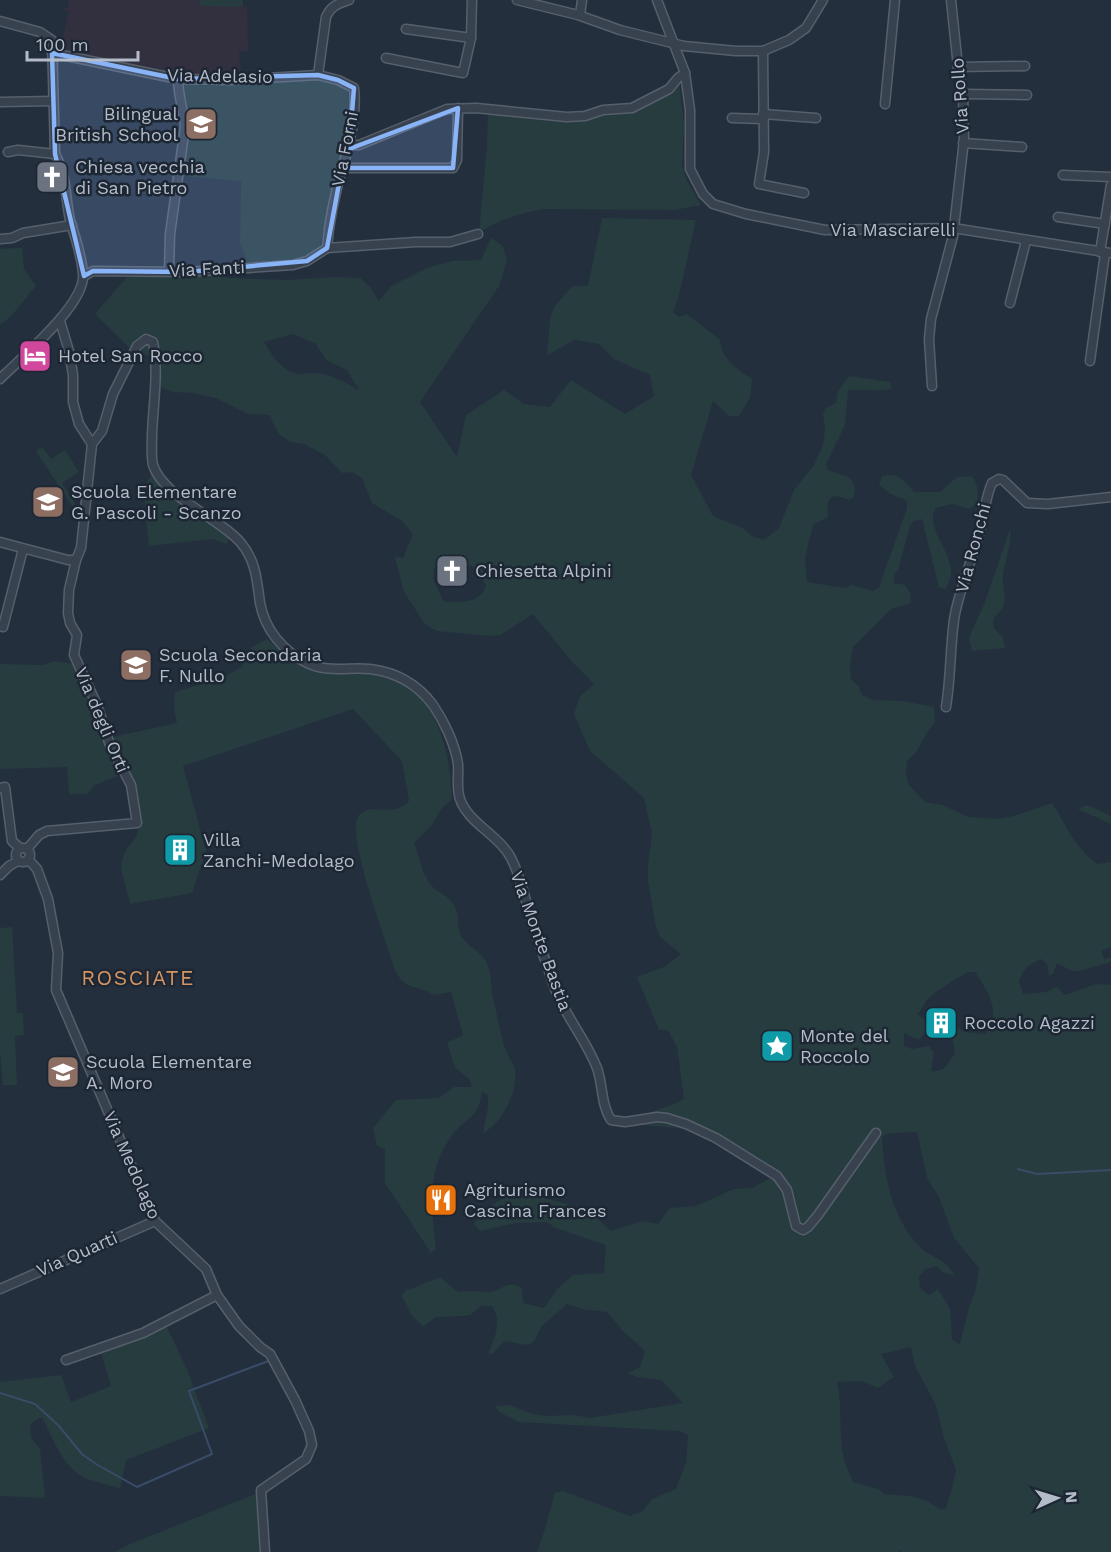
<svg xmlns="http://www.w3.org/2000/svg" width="1111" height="1552" font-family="'Work Sans',sans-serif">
<rect width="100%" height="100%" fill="#242f3e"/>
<path fill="#32303f" d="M69,0H243V7H247L248,51L239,52L241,78H180L142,67L63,53V38L69,11L60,9L68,8Z"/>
<g fill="#263c3f" fill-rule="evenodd">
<path d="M198,0H243V7L202,6Z"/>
<path d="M320,79L348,89C355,139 330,203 318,253L307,259L246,263L245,255L240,244L241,181L183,176L190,111V107L183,103V83L195,82L200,86Z"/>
<path d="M679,80L684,126L682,165L686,179L701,205L675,210L543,209C521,213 498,220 479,233L487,146L488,113L592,114L630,110Z"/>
<path d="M602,218L696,220L678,299L673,312L679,317L687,314L720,340C722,359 736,369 752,379L750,398L739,416H729L713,401L691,475L713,516L743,528L752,536L764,540L779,528L794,490L814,465L823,446L825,429L823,414L826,408L836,403L838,391L849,376L890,382L892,389C877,391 863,389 848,390L845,425L826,464L828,470C844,476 860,476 853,498L849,500L838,496C826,496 827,508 828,517L813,525L805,558L807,582L845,588L852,585L873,591L879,587L907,508V501L889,493L879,485L882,476C898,472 904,480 914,492H940L957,477L971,476C979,484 978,493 977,503L970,509L952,504L936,508C921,531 967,561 945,589L939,587L922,519L914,521L910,526L898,570L894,574V583L905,585L910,593L911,603L891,609L853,647L850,665L851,679L859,687L862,695L873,700L903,701L934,707L935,722L928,731L917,751L907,761L906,773L908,784L925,802L942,805L969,817L996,819L1011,817L1052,803C1069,829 1071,843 1097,864L1111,862V947L1101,951L1104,959L1111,957V962L1079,971H1072L1057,963L1053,974L1049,976L1047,964L1042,959C1028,964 1024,969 1019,981L1023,994L1046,992L1057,987L1065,995L1096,984L1111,985V1552H901L900,1550L898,1552H537L544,1532L555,1493L563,1491L630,1516L643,1511L652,1499L676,1489L686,1462L688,1435L680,1431L519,1422L499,1412L495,1406L509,1405L533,1414L546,1416L574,1415L590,1418L683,1403L661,1380L637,1377L628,1373L640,1367L645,1351L622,1330L607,1312L582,1309L567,1304L542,1326L534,1341L531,1343L526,1345L505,1341L493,1353L488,1355C494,1338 503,1322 492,1306H481L470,1315L462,1316L436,1317L424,1326C408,1316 411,1310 401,1296L406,1290C419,1287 428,1280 441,1278L458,1292C469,1290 478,1292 489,1292C502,1292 507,1278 522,1288L523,1303L544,1308L558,1288L573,1275L604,1273L606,1245L556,1228L546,1222L516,1223L480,1231L474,1224L483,1211L508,1195L537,1196L588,1210L611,1231L643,1221L658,1224L670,1208L696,1206L734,1189L752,1188L776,1175L728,1140L679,1128L631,1124L634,1118L674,1104L684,1099L677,1047L668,1030H659L637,977L666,966L681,954L660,937L656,927L648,882V865L652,834L644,798L590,751L574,714L580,696L594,684L573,663L533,614L500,635L489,636L437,631L425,624L404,592L395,557L403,558L413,534L402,521L372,503L362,478L352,472L342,473L325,455L304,444L290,442L279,434L269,415L248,414L216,398L193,393L173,392L156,386V359L133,351L95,314L126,278L137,275L209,274L230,278L287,280L335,277L360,278L370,287L379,301L391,286L429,267L453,261L481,260L491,238L503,246L507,261L499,286L420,402L457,457L466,415L504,390L524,404L550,407L571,380L625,414L654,396L650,375L614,359L599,344L575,340L547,355L550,320L554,307L572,286H588ZM293,334L316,344L326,360L347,370L359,390C345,382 328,372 311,373C306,373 301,375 297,374C281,370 272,355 264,342ZM444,560L472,566L486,585C481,604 460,602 444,602L434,581L433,571L440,561ZM968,972H975C988,991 1003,1014 985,1034L964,1032L958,1027H955L952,1035L955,1053C948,1063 945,1073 931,1071L934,1053L929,1046L912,1049L904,1046V1033L913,1038L920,1039L929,1026L926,1020L917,1014C923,1010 923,1004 928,999C940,987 954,981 968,972ZM917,1132L927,1178L939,1197L954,1238L979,1268L976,1288L968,1311L960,1344L952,1340L950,1309L938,1289L929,1295L920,1288L919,1277L925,1269L937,1266L942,1272L955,1276C953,1273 950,1268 947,1265C939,1258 928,1255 920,1247C891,1217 884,1176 882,1136L891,1133ZM911,1347L915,1366L936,1405L944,1438L956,1470L952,1489L946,1508L942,1510L925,1500L910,1496L884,1494L879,1489L853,1482C850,1475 846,1467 844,1460C838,1434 843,1408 837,1382L861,1381L878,1388L894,1377L881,1354Z"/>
<path d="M18,248H22L24,269L36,286C25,298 13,317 0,325V249Z"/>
<path d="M42,447L51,459L65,450L79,472L62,483L79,510L76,512L36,451Z"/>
<path d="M155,471L169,481L183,495L231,530L227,544L212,539L149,546L143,487Z"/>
<path d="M1010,529C1013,540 1004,563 1003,576C1002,585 1006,595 1004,604C1003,612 993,614 993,624C993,630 998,631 1001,635C1004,638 1004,644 1005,648L972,651L969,638L985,602Z"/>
<path d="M267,639C278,649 301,670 316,672C326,674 338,670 348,671C370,672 401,676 418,692C422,695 425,702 428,707C446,735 450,766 452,799L442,808L432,825L414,843C420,858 421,872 431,885C437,893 450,896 454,905C461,916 455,930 464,940C471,948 481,952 486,962C493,975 490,988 494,1002C498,1018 500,1035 506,1051C508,1057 515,1064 515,1071C518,1091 502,1124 483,1133L488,1107V1095L482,1092C477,1121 469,1114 454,1133C426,1168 431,1207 436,1249L431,1253L385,1183V1149L377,1146L373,1128L396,1100L439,1098L454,1087H472L470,1080L455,1067L447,1043L463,1035L451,992L434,995C416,984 405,991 395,970C388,945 344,832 359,815C372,801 394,819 409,801L402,761L353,709L183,766L206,851L192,893L130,904C127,884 116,871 125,852C129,844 136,840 138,832L131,785L108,738L177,723L174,708L175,692L222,678L242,667L251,648Z"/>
<path d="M55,661L75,664L122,774L95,785L87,794H69L67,767L0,769V664L43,665Z"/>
<path d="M1087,805L1111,816V824L1078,809Z"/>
<path d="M12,927L17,1013H23L24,1035L15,1036L17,1085H3L0,1052V928Z"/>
<path d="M166,1325L188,1372L209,1428L126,1460L120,1489C109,1484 96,1483 87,1479C63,1469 53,1438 42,1417L30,1424L31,1438L40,1449L45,1498L0,1496V1382L61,1375L71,1402L111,1386L101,1352Z"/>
<path d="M258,1493L260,1552H115L128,1545Z"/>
</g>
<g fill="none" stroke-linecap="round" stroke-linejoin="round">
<g stroke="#394c67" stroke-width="2">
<path d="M1018,1169L1037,1174L1111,1170"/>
<path d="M0,1393L35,1404L58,1425L82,1454L96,1464L137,1487L212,1454L189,1391L271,1360"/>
</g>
<g stroke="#565f6c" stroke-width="11">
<g id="street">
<path d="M517,0L578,15L620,30L684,46L736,51H763L789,40L806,28L823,0"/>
<path d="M657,0L685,73L690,110V169L703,194L713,204L746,214L825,230L953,228L1111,253"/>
<path d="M580,15L582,0"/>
<path d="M0,21L40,32L52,40L55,154C67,175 65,197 70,220C75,237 82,256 83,274C86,304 21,358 0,379"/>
<path d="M406,29L471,38L472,0"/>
<path d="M763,51L764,152L759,184L804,193"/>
<path d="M52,53L178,79L230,80L318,75L338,80L354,88C357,115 350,141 343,166C335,193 329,221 327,248"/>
<path d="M386,58L463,73L471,38"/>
<path d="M958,67L1025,66"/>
<path d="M318,75L326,17C331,6 337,4 349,0"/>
<path d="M963,94L1027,95"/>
<path d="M0,102L53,101"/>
<path d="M885,104L895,0"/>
<path d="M763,114L816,118"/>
<path d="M732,118L763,119"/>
<path d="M963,143L1022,147"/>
<path d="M350,145H359L447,109L476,108L567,117L585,116L603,110L632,108L669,89L678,78L685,73"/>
<path d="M8,152L18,150L55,154"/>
<path d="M342,168H453L457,160L458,108"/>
<path d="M1063,175L1111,177"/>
<path d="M1058,217L1105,224"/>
<path d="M0,239L12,238L23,233L72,225"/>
<path d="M327,248L416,242H450L478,234"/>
<path d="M1100,252L1111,185"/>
<path d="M169,271L170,234L185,127C184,111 178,96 178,79"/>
<path d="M84,276L93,271L187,272L293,265L307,261L327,248"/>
<path d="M1010,303L1026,241"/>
<path d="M60,321L69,351L73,375V402L79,424L92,444"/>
<path d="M1090,361L1105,253"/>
<path d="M932,386L929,339L931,319L953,236L964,140L963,94L958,67L951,0"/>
<path d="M0,542L68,560H76"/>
<path d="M3,627L23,549"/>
<path d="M946,707C951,676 950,649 954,620C959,587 975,555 982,523C985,509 986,496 992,483L999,479L1003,480L1027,503L1048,504L1111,497"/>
<path d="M0,788L5,787L12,841L20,848"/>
<circle cx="23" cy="855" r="7"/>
<path d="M27,849L39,835L47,831L137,823L131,785L110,745L97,705L74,655L77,635L70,623L68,613L69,590L76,560L81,548L92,444L102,431L113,394L137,346L146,339L153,342C159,372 153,405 152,435C152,445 151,456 153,465C163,497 220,518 241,543C256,561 257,581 260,603C265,630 283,651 307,663C328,673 348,667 370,669C396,672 418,685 433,705C444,721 455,744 458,764C459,775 456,788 460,799C468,823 499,835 511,858C521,877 525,899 531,919C539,942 547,966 555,989C566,1017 586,1040 597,1068C603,1085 601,1105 611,1120L625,1122L657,1117L667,1118L686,1124L716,1138L777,1176L787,1190L796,1226L803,1230L808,1227L818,1215L876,1133"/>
<path d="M28,859L37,869L48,899L58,953L56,990L155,1221L206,1269L217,1295L239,1326L260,1347L270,1354L295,1400L309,1431L312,1445L306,1459L261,1490L265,1552"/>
<path d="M0,875L9,866L18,861"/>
<path d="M0,1289L155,1221"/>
<path d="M66,1360L143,1333L217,1295"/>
</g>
</g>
<use href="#street" stroke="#38414e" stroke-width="8"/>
</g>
<path fill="#8ab4f8" fill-opacity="0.2" stroke="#8ab4f8" stroke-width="4.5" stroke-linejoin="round" d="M52,53L178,79L318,75L338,80L354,88L349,149L458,108L453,168H342L327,248L307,261L187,272L93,271L84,276L55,154Z"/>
<defs>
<g id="school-square" transform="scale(1.725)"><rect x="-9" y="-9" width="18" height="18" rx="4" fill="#8d6e63" stroke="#1d2633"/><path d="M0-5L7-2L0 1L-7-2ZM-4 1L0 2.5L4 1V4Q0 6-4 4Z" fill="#fff"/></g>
<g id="church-square" transform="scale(1.725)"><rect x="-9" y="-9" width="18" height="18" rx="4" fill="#6b7280" stroke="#1d2633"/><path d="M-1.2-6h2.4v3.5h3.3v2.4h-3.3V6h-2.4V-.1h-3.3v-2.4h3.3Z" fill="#fff"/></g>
<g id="hotel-square" transform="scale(1.725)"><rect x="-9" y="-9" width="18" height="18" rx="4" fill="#d1479c" stroke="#1d2633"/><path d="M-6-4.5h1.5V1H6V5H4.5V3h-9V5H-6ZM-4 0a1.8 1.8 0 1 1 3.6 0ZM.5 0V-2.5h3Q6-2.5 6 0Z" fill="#fff"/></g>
<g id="building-square" transform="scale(1.725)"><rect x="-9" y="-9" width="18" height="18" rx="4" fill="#0f9aa8" stroke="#1d2633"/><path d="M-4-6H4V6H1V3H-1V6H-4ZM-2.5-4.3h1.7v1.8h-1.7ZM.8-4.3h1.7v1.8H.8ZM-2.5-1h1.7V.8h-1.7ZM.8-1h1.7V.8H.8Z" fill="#fff"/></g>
<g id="sight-square" transform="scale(1.725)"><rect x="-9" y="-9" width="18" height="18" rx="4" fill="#0f9aa8" stroke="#1d2633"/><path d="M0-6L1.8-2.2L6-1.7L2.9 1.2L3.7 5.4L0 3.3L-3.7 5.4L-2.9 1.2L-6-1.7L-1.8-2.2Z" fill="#fff"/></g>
<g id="restaurant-square" transform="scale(1.725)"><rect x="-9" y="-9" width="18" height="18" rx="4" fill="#e8710a" stroke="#1d2633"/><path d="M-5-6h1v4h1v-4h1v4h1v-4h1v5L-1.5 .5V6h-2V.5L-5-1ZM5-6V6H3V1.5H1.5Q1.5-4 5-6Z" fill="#fff"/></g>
</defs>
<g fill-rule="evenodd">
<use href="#school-square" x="201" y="124"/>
<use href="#church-square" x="52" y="177"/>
<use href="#hotel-square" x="35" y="356"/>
<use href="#school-square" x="48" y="502"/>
<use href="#church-square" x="452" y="571"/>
<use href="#school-square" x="136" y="665"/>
<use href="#building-square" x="180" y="850"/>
<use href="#building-square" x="941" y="1023"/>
<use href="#sight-square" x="777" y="1046"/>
<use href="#school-square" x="63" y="1072"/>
<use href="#restaurant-square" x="441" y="1200"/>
</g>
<g text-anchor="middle" stroke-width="5" stroke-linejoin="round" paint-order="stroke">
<g font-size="18" fill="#b4bcc9" stroke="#1d2633">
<text transform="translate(220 76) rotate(1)" y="6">Via Adelasio</text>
<text transform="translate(960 96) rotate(-94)" y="6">Via Rollo</text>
<text transform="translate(345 149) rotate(-79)" y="6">Via Forni</text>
<text x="893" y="236">Via Masciarelli</text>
<text transform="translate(207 269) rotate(-3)" y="6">Via Fanti</text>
<text transform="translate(973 548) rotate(-75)" y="6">Via Ronchi</text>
<text transform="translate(102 720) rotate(67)" y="6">Via degli Orti</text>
<text transform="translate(541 941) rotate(70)" y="6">Via Monte Bastia</text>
<text transform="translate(132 1165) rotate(66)" y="6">Via Medolago</text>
<text transform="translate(77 1254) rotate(-24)" y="6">Via Quarti</text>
</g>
<g font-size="18" fill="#b4bcc9" stroke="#1d2633" text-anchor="start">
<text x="178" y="120" text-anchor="end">Bilingual<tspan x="178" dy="21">British School</tspan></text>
<text x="75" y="173">Chiesa vecchia<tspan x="75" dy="21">di San Pietro</tspan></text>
<text x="58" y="362">Hotel San Rocco</text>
<text x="71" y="498">Scuola Elementare<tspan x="71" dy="21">G. Pascoli - Scanzo</tspan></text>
<text x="475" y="577">Chiesetta Alpini</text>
<text x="159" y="661">Scuola Secondaria<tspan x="159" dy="21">F. Nullo</tspan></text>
<text x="203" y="846">Villa<tspan x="203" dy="21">Zanchi-Medolago</tspan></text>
<text x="964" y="1029">Roccolo Agazzi</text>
<text x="800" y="1042">Monte del<tspan x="800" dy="21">Roccolo</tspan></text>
<text x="86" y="1068">Scuola Elementare<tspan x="86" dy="21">A. Moro</tspan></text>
<text x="464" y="1196">Agriturismo<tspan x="464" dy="21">Cascina Frances</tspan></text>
</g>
<g font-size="21" letter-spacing="1.5" fill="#d59563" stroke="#1d2633">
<text x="138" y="985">ROSCIATE</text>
</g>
</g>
<g transform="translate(1057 1498) rotate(86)" stroke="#1d2633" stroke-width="4.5" paint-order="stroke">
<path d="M0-4.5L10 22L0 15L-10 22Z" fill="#b4bcc9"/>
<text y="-9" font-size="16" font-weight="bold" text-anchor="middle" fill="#b4bcc9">N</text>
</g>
<path d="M27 51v9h111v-9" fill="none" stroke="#b4bcc9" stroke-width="3"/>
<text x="36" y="51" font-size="18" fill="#b4bcc9" stroke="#1d2633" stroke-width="4.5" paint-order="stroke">100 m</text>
</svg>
